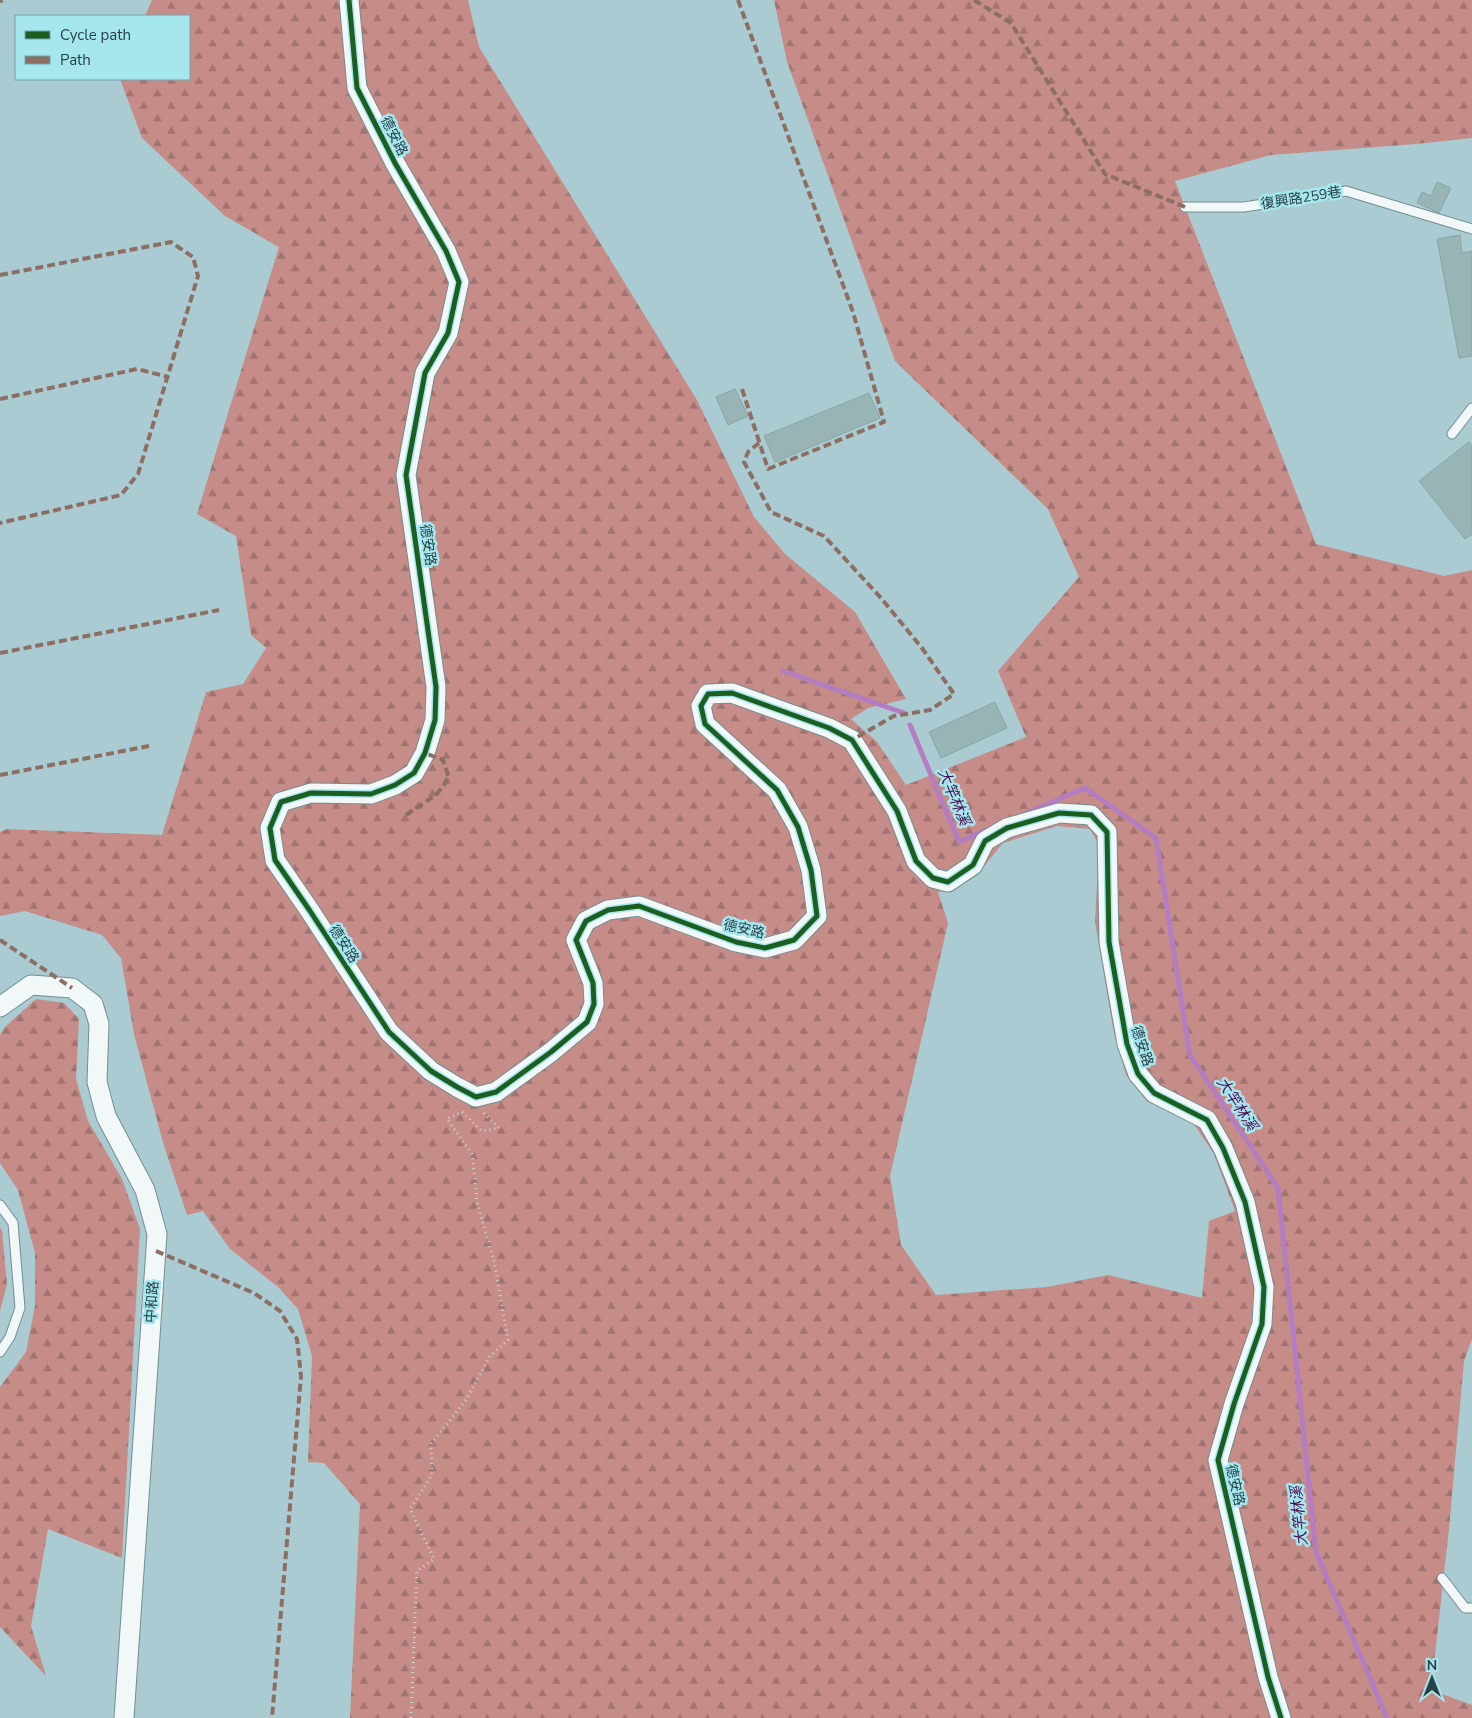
<svg xmlns="http://www.w3.org/2000/svg" width="1472" height="1718" viewBox="0 0 1472 1718" font-family="'Nunito Sans','Noto Sans TC',sans-serif">
<defs>
<pattern id="forest-firs" width="22" height="20" patternUnits="userSpaceOnUse" patternTransform="scale(1.25)"><rect width="22" height="20" fill="#c68c88"/><path d="M5 1l3.5 6h-7zM16 11l3.5 6h-7z" fill="#a17471"/></pattern>
</defs>
<rect width="100%" height="100%" fill="#a9cbd1"/>
<!-- forest -->
<g fill="url(#forest-firs)" fill-rule="evenodd">
<path d="M152,0H468L479,47L697,400L754,517L785,554L855,612L906,699L868,708L851,719L877,742L906,785L1026,737L998,671L1079,577L1048,509L895,361L787,62L774,0H1472V138L1416,144L1271,155L1175,181L1316,544L1444,576L1472,570V1339L1464,1361L1449,1529L1431,1690L1472,1705V1718H350L360,1504L324,1463L308,1462L312,1356L298,1309L278,1287L230,1249L203,1211L187,1215L164,1146L134,1034L121,958L102,935L25,911L0,916V832L7,829L162,835L206,692L243,684L266,648L251,635L236,536L197,514L279,247L225,216L142,138L120,79H189V16H145ZM1057,826L1090,829L1099,845L1095,922L1114,1033L1126,1075L1147,1101L1191,1120L1214,1154L1235,1211L1209,1221L1202,1298L1108,1275L1047,1287L936,1295L901,1245L890,1176L948,923L938,892L954,889L976,876L1003,843Z"/>
<polygon points="36,999 64,1003 79,1019 76,1079 88,1121 122,1179 140,1229 122,1558 48,1529 31,1626 46,1676 0,1627 0,1387 26,1352 35,1306 35,1253 18,1190 0,1163 0,1035 4,1028"/>
<polygon points="0,1227 2,1231 7,1284 0,1311"/>
</g>
<g fill="none" stroke-linecap="round" stroke-linejoin="round">
<!-- stream -->
<g stroke="#b57dc1" stroke-width="5">
<polyline points="783,671 904,713"/>
<polyline points="910,725 959,842 986,830"/>
<polyline points="1024,814 1085,788 1156,838 1190,1055 1278,1188 1316,1552 1387,1718"/>
</g>
</g>
<!-- building -->
<g fill="#98b4b5" stroke="#89a5a6">
<polygon points="1437,182 1451,188 1439,213 1417,203 1422,192 1431,196"/>
<polygon points="1460,235 1462,253 1472,251 1472,356 1459,358 1437,239"/>
<polygon points="735,389 748,416 728,425 716,397"/>
<polygon points="869,393 880,418 775,462 764,436"/>
<polygon points="1469,442 1472,446 1472,534 1465,539 1419,481"/>
<polygon points="995,702 1007,728 941,758 929,732"/>
</g>
<g fill="none" stroke-linecap="round" stroke-linejoin="round">
<defs>
<g id="service">
<polyline points="1185,207 1244,207 1346,191 1472,229"/>
<polyline points="1452,434 1472,408"/>
<polyline points="0,1205 13,1223 20,1308 10,1337 0,1352"/>
<polyline points="1442,1578 1465,1608 1472,1608"/>
</g>
<g id="minor">
<polyline points="349,0 357,88 395,163 446,251 459,282 448,333 425,373 406,475 436,687 435,720 425,753 414,773 395,785 371,794 311,793 281,802 270,828 275,860 310,911 389,1032 431,1071 457,1087 476,1097 496,1092 551,1052 587,1022 594,1004 593,983 576,940 586,921 608,910 639,906 736,942 765,948 794,940 817,916 811,870 798,827 777,790 705,724 701,706 708,694 732,693 829,728 852,740 897,811 916,861 933,878 948,882 973,865 985,841 1007,828 1059,813 1091,815 1107,832 1109,942 1127,1044 1138,1074 1154,1093 1207,1120 1223,1148 1245,1202 1264,1287 1262,1324 1234,1404 1218,1460 1268,1677 1281,1718"/>
<polyline points="0,1007 31,985 72,988 93,1004 99,1024 97,1082 106,1116 145,1190 157,1234 124,1718"/>
</g>
</defs>
<!-- service casing -->
<use href="#service" stroke="#738e92" stroke-width="11"/>
<!-- minor casing -->
<use href="#minor" stroke="#738e92" stroke-width="21"/>
<!-- path -->
<polyline stroke="#c9d4d6" stroke-width="3" stroke-dasharray="1 4" stroke-linecap="butt" points="411,1718 417,1571 434,1559 410,1509 432,1475 431,1444 466,1400 490,1356 508,1340 494,1261 477,1202 472,1154 447,1119 462,1112 482,1131 499,1128 482,1111"/>
<!-- service -->
<use href="#service" stroke="#f2f7f8" stroke-width="9"/>
<!-- minor -->
<use href="#minor" stroke="#f2f7f8" stroke-width="19"/>
<!-- quiet -->
<g stroke="#8d6e63" stroke-width="4" stroke-dasharray="8 4" stroke-linecap="butt">
<polyline points="738,0 853,312 884,422 768,469 742,389"/>
<polyline points="974,0 1011,23 1105,174 1185,207"/>
<polyline points="0,2 2,0"/>
<polyline points="0,275 171,242 193,257 198,276 138,474 121,495 0,523"/>
<polyline points="0,399 137,369 168,377"/>
<polyline points="759,443 748,452 744,462 771,512 824,536 881,598 922,648 954,694 930,710 894,716 852,740"/>
<polyline points="0,653 219,610"/>
<polyline points="0,775 149,746"/>
<polyline points="406,815 437,794 449,778 443,760 425,753"/>
<polyline points="0,940 72,988"/>
<polyline points="156,1251 254,1293 280,1311 297,1339 301,1376 272,1718"/>
</g>
<defs>
<polyline id="cycleway" points="349,0 357,88 395,163 446,251 459,282 448,333 425,373 406,475 436,687 435,720 425,753 414,773 395,785 371,794 311,793 281,802 270,828 275,860 310,911 389,1032 431,1071 457,1087 476,1097 496,1092 551,1052 587,1022 594,1004 593,983 576,940 586,921 608,910 639,906 736,942 765,948 794,940 817,916 811,870 798,827 777,790 705,724 701,706 708,694 732,693 829,728 852,740 897,811 916,861 933,878 948,882 973,865 985,841 1007,828 1059,813 1091,815 1107,832 1109,942 1127,1044 1138,1074 1154,1093 1207,1120 1223,1148 1245,1202 1264,1287 1262,1324 1234,1404 1218,1460 1268,1677 1281,1718"/>
</defs>
<!-- cycleway casing -->
<use href="#cycleway" stroke="#a5e6ef" stroke-width="8"/>
<!-- cycleway -->
<use href="#cycleway" stroke="#1b5e20" stroke-width="5"/>
</g>
<g text-anchor="middle" dominant-baseline="central" stroke-width="5" stroke-linejoin="round" paint-order="stroke">
<!-- street labels -->
<g font-size="14" fill="#274246" stroke="#a5e6ef">
<text transform="translate(394 136) rotate(63)">德安路</text>
<text transform="translate(1301 198) rotate(-9)">復興路259巷</text>
<text transform="translate(428 545) rotate(82)">德安路</text>
<text transform="translate(744 929) rotate(13)">德安路</text>
<text transform="translate(344 944) rotate(57)">德安路</text>
<text transform="translate(1142 1046) rotate(72)">德安路</text>
<text transform="translate(152 1302) rotate(-86)">中和路</text>
<text transform="translate(1235 1485) rotate(77)">德安路</text>
</g>
<!-- water labels -->
<g font-size="15" font-style="italic" fill="#4b0e4c" stroke="#a5e6ef">
<text transform="translate(954 797) rotate(67)">大竿林溪</text>
<text transform="translate(1237 1104) rotate(57)">大竿林溪</text>
<text transform="translate(1299 1516) rotate(-96)">大竿林溪</text>
</g>
</g>
<!-- legend -->
<rect x="15" y="15" width="175" height="65" fill="#a5e6ef" stroke="#73a4ab"/>
<rect x="25" y="31" width="25" height="8" fill="#1b5e20" stroke="#73a4ab"/>
<text x="60" y="40" font-size="15" fill="#274246">Cycle path</text>
<rect x="25" y="56" width="25" height="8" fill="#8d6e63" stroke="#73a4ab"/>
<text x="60" y="65" font-size="15" fill="#274246">Path</text>
<!-- north arrow -->
<g transform="translate(1432 1678)" stroke="#a5e6ef" stroke-width="4" paint-order="stroke">
<path d="M0-4L9 19L0 12L-9 19Z" fill="#274246"/>
<text y="-8" font-size="14" font-weight="bold" text-anchor="middle" fill="#274246">N</text>
</g>
</svg>
